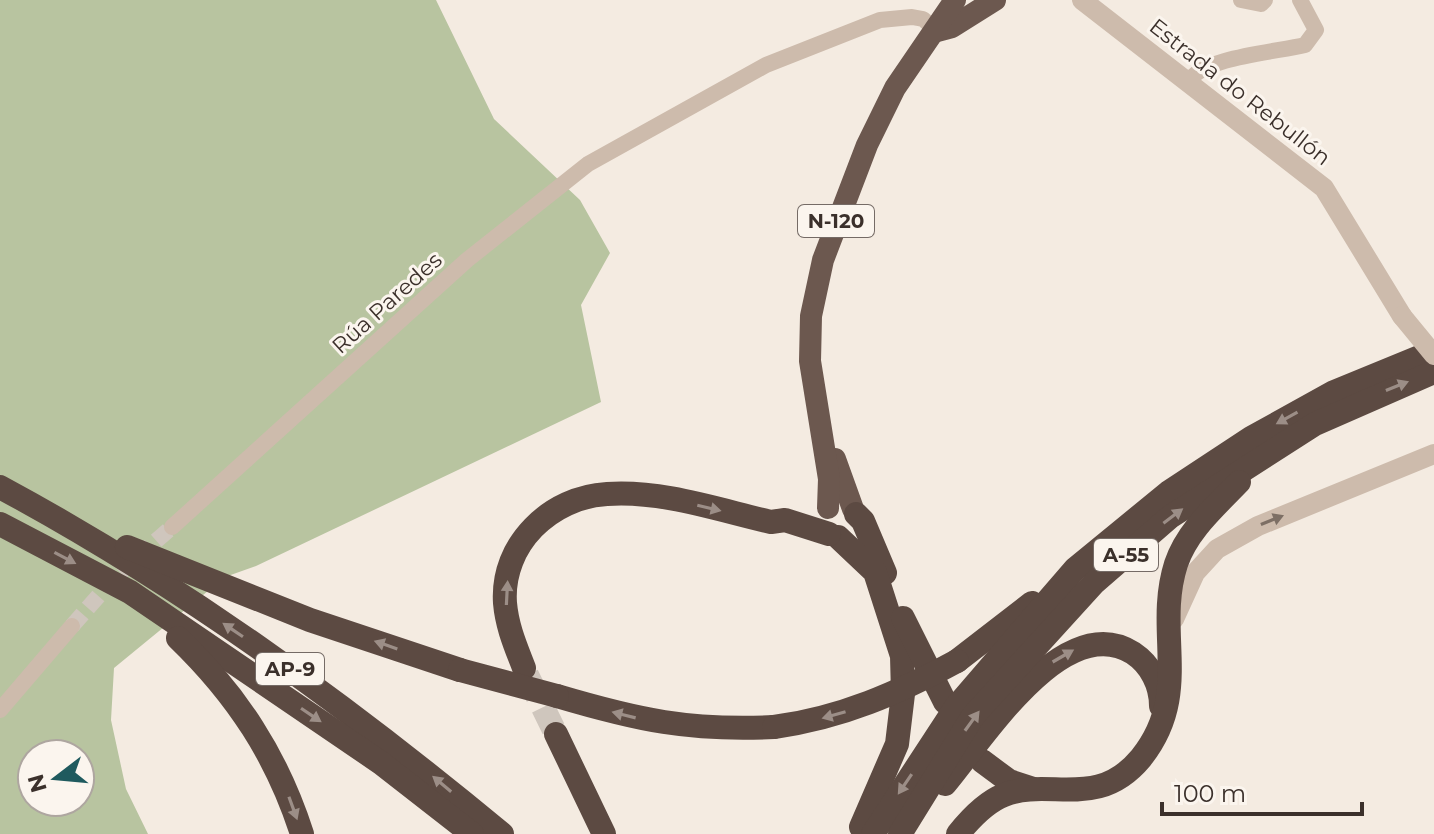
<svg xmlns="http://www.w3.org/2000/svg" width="1434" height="834" viewBox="0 0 1434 834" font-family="Montserrat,sans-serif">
<rect width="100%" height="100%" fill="#f4ebe1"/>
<!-- green -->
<path fill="#b8c4a0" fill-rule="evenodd" d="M0,0H436L494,119L580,200L610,253L581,305L601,402L256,566L225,577L114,668L111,720L126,789L148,834H0ZM32,754H80V802H32Z"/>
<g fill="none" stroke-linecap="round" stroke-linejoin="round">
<!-- minor-tunnel -->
<polyline stroke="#cfc6bd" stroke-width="16" stroke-dasharray="16 8" stroke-linecap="butt" points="72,626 115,577 172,527"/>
<!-- motorway-tunnel -->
<polyline stroke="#cfc6bd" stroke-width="24" stroke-dasharray="24 12" stroke-linecap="butt" points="527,675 556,734"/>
<!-- minor -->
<g stroke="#cdbbac" stroke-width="16">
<polyline points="1241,0 1261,4 1265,0"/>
<path d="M1189,81C1204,57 1277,52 1305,45L1316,30L1300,0"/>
<polyline points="172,527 467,260 588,164 766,65 880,20 912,17 923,19 937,31"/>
<polyline points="0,710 72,626"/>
</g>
<!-- tertiary -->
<g stroke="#cdbbac" stroke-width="20">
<polyline points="1082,0 1324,188 1402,316"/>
<polyline points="1174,619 1195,573 1217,549 1258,526 1434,454"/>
</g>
<!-- trunk -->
<g stroke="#6c584f" stroke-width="22">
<polyline points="937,31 952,27 995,0"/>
<polyline points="835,459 853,509"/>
<polyline points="828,508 829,479 810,361 811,316 823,260 867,145 895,88 955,0"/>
</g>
<!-- motorway -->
<g stroke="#5c4a42" stroke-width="24">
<path d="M0,487C180,584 345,704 502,834"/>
<polyline points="856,514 863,521 885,573"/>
<polyline points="0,524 130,592 381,763 472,834"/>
<polyline points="838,537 875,572 902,656 903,694 897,744 861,827"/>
<polyline points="127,547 310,620 460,670"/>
<polyline points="903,618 945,702"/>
<path d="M178,638C237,695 277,756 302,834"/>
<polyline points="957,661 1032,603"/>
<path d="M524,668C516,647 507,627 505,603C501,544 551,497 607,494C661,490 719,510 771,522L785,520L829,534"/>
<path d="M557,696C638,720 689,731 774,727"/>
<polyline points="556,734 604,834"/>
<polyline points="982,761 1009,781 1033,789"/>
<path d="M945,784C983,739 1064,609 1133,653C1151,665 1161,685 1161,706"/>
<polyline points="873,834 956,707 1075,569 1169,492 1251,438 1334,392 1434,351"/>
<polyline points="900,834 973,716 1094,583 1170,517 1315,424 1434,372"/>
<path d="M958,834C970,819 986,802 1004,795C1049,777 1097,811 1141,758C1193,693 1154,633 1176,564C1187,531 1215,507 1239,482"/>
</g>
<!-- tertiary-bridge -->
<polyline stroke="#cdbbac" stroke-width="20" points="1402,316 1434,355"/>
<!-- motorway-bridge -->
<g stroke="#5c4a42" stroke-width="24">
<polyline points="460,670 557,696"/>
<path d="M774,727C841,718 898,693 957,661"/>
</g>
</g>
<!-- one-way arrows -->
<defs><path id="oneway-solid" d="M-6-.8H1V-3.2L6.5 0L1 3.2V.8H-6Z" transform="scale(2)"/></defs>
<g fill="#9c8e87">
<use href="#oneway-solid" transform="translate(1397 386) rotate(-22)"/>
<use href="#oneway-solid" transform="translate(1287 418) rotate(151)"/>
<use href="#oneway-solid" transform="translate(709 508) rotate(13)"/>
<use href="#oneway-solid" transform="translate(1173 516) rotate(-37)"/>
<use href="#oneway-solid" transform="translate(65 558) rotate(28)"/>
<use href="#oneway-solid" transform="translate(507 593) rotate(-87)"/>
<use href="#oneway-solid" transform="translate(233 630) rotate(-146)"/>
<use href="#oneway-solid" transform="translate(386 645) rotate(-161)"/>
<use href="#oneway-solid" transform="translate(1063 656) rotate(-30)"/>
<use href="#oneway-solid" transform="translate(311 715) rotate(34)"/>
<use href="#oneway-solid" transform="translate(624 715) rotate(-166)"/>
<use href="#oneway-solid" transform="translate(834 715) rotate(164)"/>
<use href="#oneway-solid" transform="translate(972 721) rotate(-54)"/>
<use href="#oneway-solid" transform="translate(442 784) rotate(-140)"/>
<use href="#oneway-solid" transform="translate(905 784) rotate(124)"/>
<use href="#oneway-solid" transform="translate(293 808) rotate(70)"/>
</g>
<use fill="#7d6f65" href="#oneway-solid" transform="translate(1272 520) rotate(-22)"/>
<g text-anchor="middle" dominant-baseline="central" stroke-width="6" stroke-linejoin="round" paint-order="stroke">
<!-- shield labels -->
<g fill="#fbf5ee" stroke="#756b66" stroke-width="2">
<rect x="798" y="205" width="76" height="32" rx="6"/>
<rect x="1094" y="539" width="64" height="32" rx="6"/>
<rect x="256" y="653" width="68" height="32" rx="6"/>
</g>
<g font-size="20" font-weight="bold" fill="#3b302b">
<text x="836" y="221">N-120</text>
<text x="1126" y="555">A-55</text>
<text x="290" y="669">AP-9</text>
</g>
<!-- street labels -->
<g font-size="22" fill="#3b302b" stroke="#fbf5ee">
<text transform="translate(1240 92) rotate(38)">Estrada do Rebullón</text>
<text transform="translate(387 303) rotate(-42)">Rúa Paredes</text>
</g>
</g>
<!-- north arrow -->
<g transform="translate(56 778) rotate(254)"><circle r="38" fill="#fbf5ee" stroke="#aea6a0" stroke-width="2"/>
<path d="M0-6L14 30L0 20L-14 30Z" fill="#1f5a5e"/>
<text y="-12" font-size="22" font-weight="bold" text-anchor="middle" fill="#3b302b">N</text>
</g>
<!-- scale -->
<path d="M1162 802v12h200v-12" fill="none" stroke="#3b302b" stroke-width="4"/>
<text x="1174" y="802" font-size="24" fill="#3b302b" stroke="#fbf5ee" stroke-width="6" paint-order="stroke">100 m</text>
</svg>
